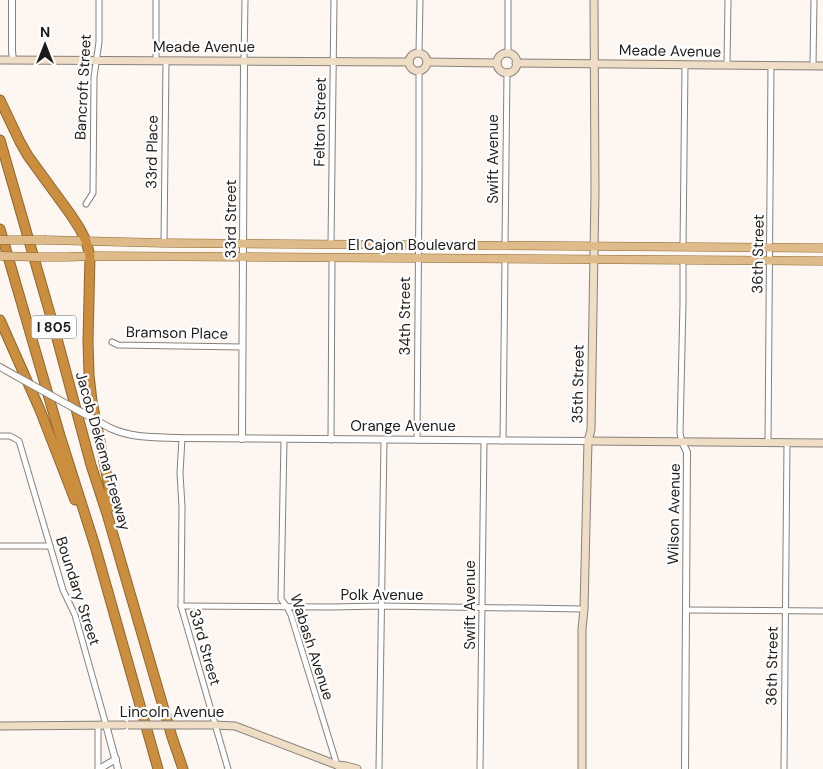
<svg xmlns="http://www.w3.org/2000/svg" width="823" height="769" viewBox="0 0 823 769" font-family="'DM Sans',sans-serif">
<rect width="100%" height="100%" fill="#fef7f1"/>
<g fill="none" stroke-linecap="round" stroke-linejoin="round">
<defs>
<g id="minor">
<polyline points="419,53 420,0"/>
<polyline points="508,53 508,0"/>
<polyline points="156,61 156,0"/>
<polyline points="244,61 245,0"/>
<polyline points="727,65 728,0"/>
<polyline points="813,65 814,0"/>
<polyline points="86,204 93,193 94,77 99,42 99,0"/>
<polyline points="164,243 166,61"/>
<polyline points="331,244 334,0"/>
<polyline points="505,245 507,72"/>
<polyline points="683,247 685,65"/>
<polyline points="112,342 118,345 242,347"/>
<polyline points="0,436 10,436 19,441 63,590 75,615 106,725"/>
<polyline points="182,438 180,473 182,507 181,606 228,769"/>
<polyline points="284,439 281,599 287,607 291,615 337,765"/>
<polyline points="331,440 332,258"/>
<polyline points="417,440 419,187 419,71"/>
<polyline points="503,441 505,259"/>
<polyline points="682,442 680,433 683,303 683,260"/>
<polyline points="768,443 771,65"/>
<polyline points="0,546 50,546"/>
<polyline points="181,606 330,607 382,606 584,609"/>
<polyline points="686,610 823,611"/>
<polyline points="98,725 98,769"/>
<polyline points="379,769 384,440"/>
<polyline points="480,769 484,441"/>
<polyline points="784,769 787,443"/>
</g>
<g id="tertiary">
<polyline points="12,0 12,51 13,60"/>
<polyline points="0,367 16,376"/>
<path d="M110,428C134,439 157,437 182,438L588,441"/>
<polyline points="242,439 244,61"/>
<polyline points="682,442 687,452 685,769"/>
<polyline points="106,725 118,769"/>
<polyline points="99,769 116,759"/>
</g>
<g id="secondary">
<circle cx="418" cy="62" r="9"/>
<circle cx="507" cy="63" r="10"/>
<polyline points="0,60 409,62"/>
<polyline points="427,62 497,63"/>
<polyline points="516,63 823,66"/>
<polyline points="588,441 823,443"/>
<polyline points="185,725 214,725 235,726 337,765 342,769"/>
<polyline points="0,726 123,725"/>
<polyline points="337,765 346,766 357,769"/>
<polyline points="582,769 582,629 584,609 588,441 591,430 595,192 594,0"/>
</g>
<g id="primary">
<polyline points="46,240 164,243 823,248"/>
<polyline points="38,257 65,257 98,256 823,261"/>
</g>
<g id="motorway">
<polyline points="0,100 20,142 28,156 71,215 80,229 86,241 90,256 88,341 89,375 92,401 109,487 108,509"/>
<polyline points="0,140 55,331 91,465 107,514 172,737 183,769"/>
<polyline points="0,229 61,439 95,546 158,769"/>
<polyline points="0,320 40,410 75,500"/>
</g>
</defs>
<!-- minor casing -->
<use href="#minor" stroke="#87817c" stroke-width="7"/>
<!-- tertiary casing -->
<use href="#tertiary" stroke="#87817c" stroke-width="8"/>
<!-- secondary casing -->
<use href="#secondary" stroke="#87817c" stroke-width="9"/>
<!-- primary casing -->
<use href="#primary" stroke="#8e6631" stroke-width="9"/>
<!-- motorway casing -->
<use href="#motorway" stroke="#8e6631" stroke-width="11"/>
<!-- minor -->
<use href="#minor" stroke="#fff" stroke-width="5"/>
<!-- tertiary -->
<use href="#tertiary" stroke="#fff" stroke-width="6"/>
<!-- secondary -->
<use href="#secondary" stroke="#efddc5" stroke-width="7"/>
<!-- primary -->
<use href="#primary" stroke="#dfbb8b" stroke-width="8"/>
<!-- motorway -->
<use href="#motorway" stroke="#ca8e3e" stroke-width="9"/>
<defs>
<polyline id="tertiary-bridge" points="16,376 110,428"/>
<polyline id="secondary-bridge" points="128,725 185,725"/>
<g id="primary-bridge">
<polyline points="0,240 46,240"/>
<polyline points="0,256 38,257"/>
</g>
</defs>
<!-- tertiary-bridge casing -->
<use href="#tertiary-bridge" stroke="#87817c" stroke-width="8" stroke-linecap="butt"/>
<!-- secondary-bridge casing -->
<use href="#secondary-bridge" stroke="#87817c" stroke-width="9" stroke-linecap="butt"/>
<!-- primary-bridge casing -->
<use href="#primary-bridge" stroke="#8e6631" stroke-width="9" stroke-linecap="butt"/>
<!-- tertiary-bridge -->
<use href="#tertiary-bridge" stroke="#fff" stroke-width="6"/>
<!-- secondary-bridge -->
<use href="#secondary-bridge" stroke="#efddc5" stroke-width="7"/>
<!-- primary-bridge -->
<use href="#primary-bridge" stroke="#dfbb8b" stroke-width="8"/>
</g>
<g text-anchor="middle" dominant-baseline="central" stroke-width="4.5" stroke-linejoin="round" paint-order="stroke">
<!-- shield labels -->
<rect fill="#fff" stroke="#62605f" stroke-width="1" x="31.5" y="315.5" width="45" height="23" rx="4"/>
<g font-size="14" font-weight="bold" fill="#1e1c1a">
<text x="54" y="327">I 805</text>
</g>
<!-- street labels -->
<g font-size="15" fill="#1e1c1a" stroke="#fff">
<text x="204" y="47">Meade Avenue</text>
<text transform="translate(670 51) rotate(1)">Meade Avenue</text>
<text transform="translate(83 87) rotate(-87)">Bancroft Street</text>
<text transform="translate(320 122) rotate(-89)">Felton Street</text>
<text transform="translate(152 152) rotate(-89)">33rd Place</text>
<text transform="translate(493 159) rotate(-90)">Swift Avenue</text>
<text transform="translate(231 219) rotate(-90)">33rd Street</text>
<text x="412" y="245">El Cajon Boulevard</text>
<text transform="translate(758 254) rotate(-89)">36th Street</text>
<text transform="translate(405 316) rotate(-90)">34th Street</text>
<text transform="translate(177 333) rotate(1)">Bramson Place</text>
<text transform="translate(578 384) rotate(-89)">35th Street</text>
<text x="403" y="426">Orange Avenue</text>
<text transform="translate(103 451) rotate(74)">Jacob Dekema Freeway</text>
<text transform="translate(674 514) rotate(-89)">Wilson Avenue</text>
<text transform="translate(78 591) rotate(72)">Boundary Street</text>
<text x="382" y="595">Polk Avenue</text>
<text transform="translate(470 605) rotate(-90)">Swift Avenue</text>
<text transform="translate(205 647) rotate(74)">33rd Street</text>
<text transform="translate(312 647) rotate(72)">Wabash Avenue</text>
<text transform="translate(772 666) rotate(-89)">36th Street</text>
<text x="172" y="712">Lincoln Avenue</text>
</g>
</g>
<!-- north arrow -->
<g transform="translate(45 45)" stroke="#ffffff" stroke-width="4" paint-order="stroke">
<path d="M0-4L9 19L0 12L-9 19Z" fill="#1e1c1a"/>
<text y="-8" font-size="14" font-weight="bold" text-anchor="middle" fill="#1e1c1a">N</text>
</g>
</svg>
